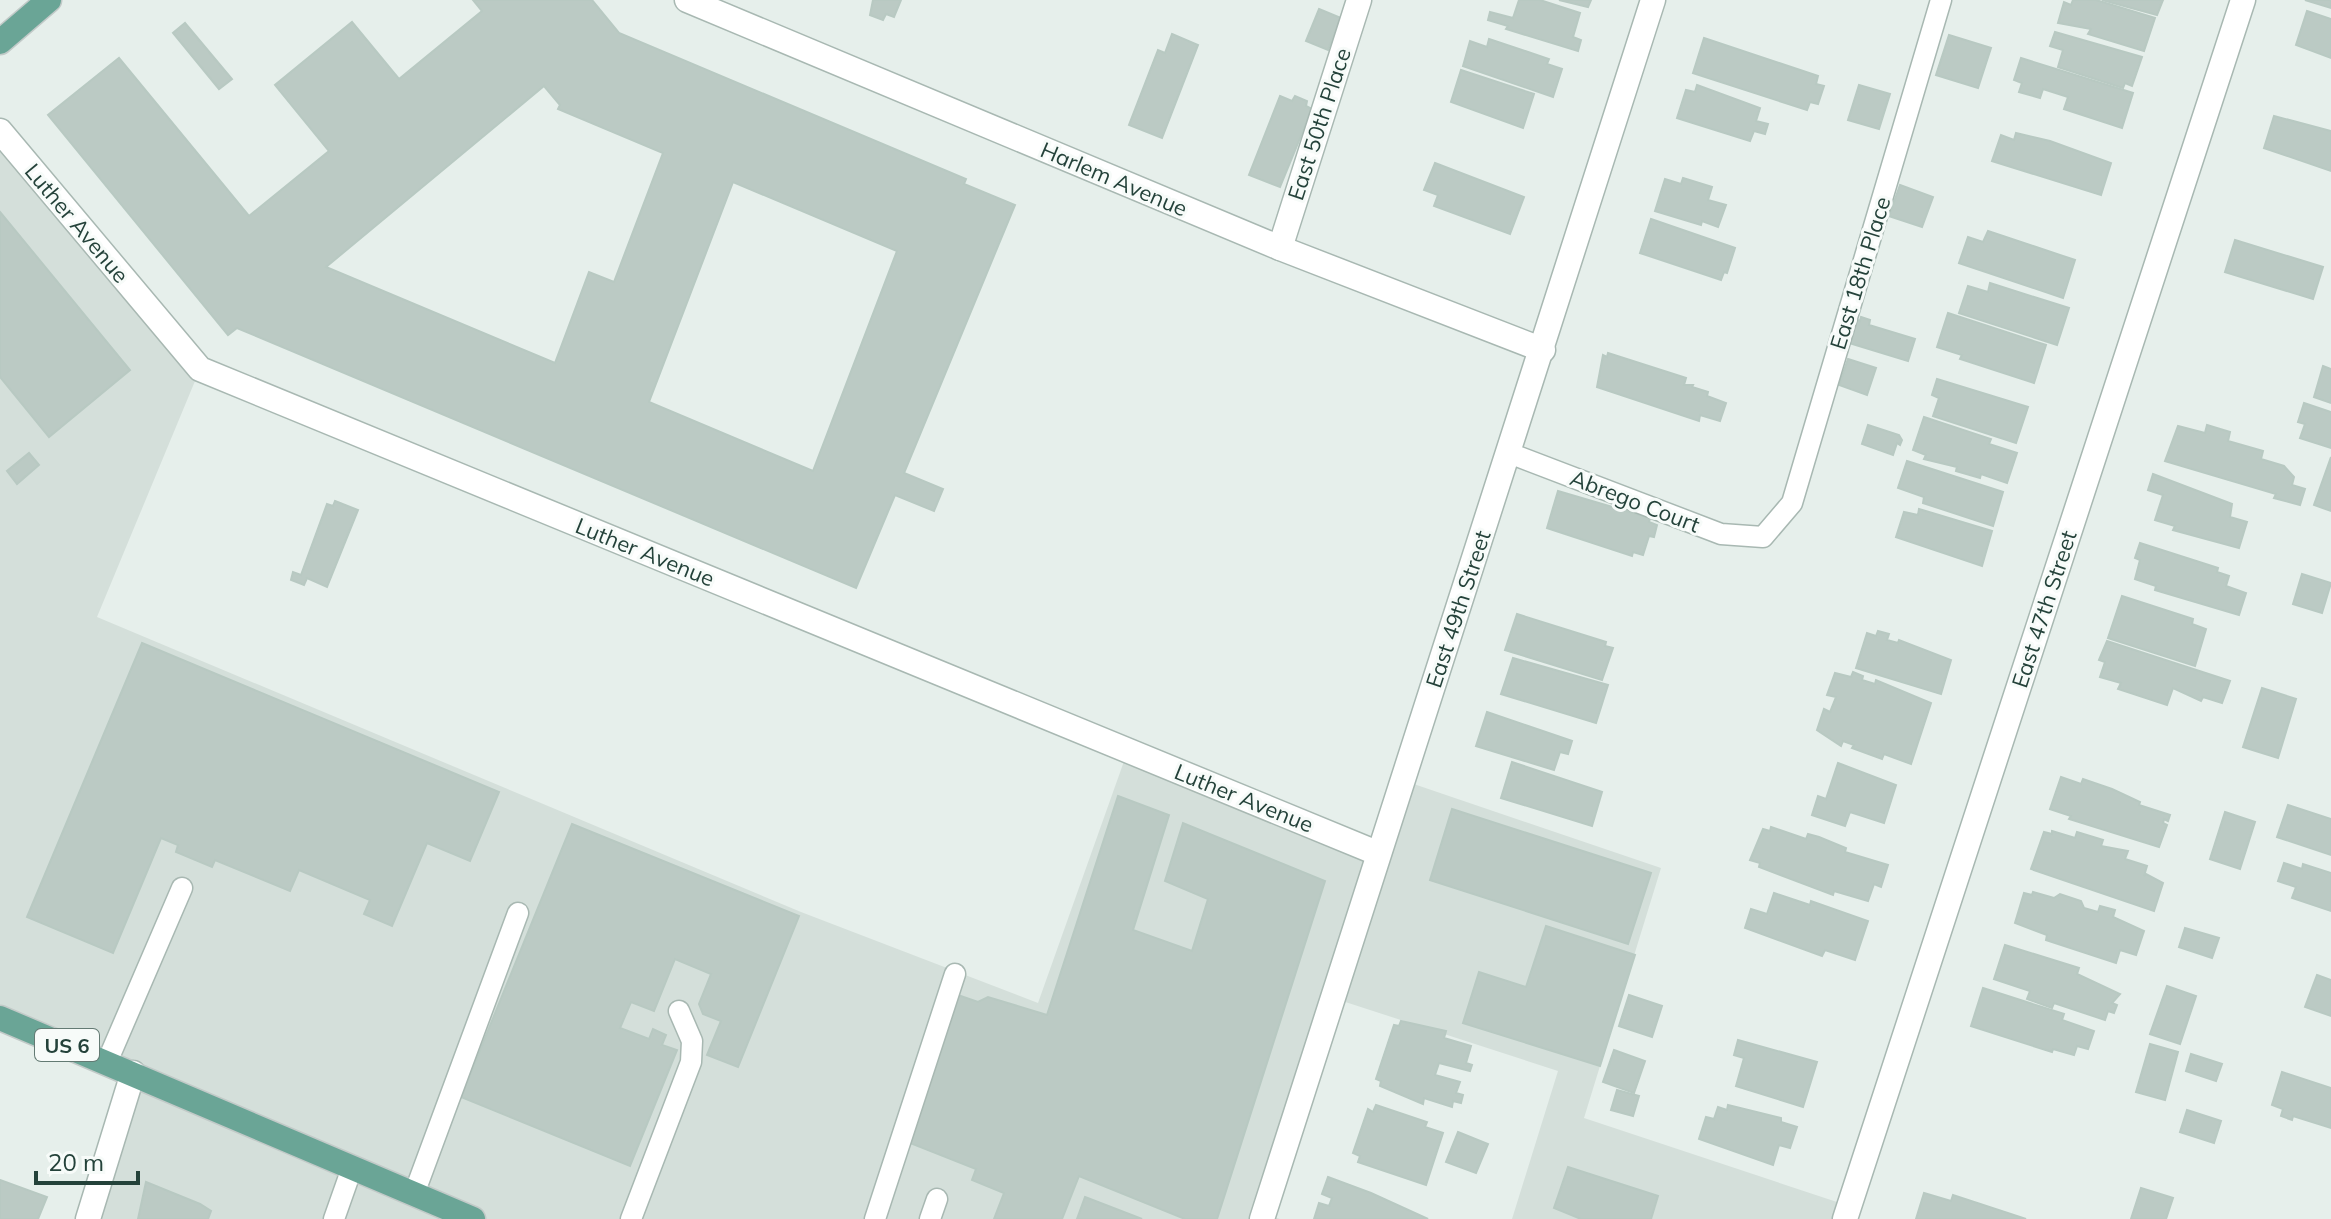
<svg xmlns="http://www.w3.org/2000/svg" width="2331" height="1219" viewBox="0 0 2331 1219" font-family="Mulish,sans-serif">
<rect width="100%" height="100%" fill="#e6efeb"/>
<!-- built -->
<polygon fill="#d4dfda" points="0,131 200,369 97,617 801,912 1038,1003 1128,750 1377,853 1402,780 1661,868 1584,1118 1849,1206 1845,1219 1512,1219 1558,1071 1333,998 1265,1214 1280,1219 88,1219 133,1073 0,1018"/>
<!-- building -->
<g fill="#bbcac4" stroke="#b8c9c2" stroke-width="2" fill-rule="evenodd">
<path d="M473,0H592L619,33L966,179L964,184L1015,205L904,473L943,489L934,511L895,495L856,588L237,328L228,335L48,115L119,58L249,216L329,151L275,85L352,22L399,79L482,11ZM544,86L560,105L558,109L663,153L614,282L589,272L555,363L326,267ZM733,182L897,251L813,471L649,402Z"/>
<polygon points="873,0 901,0 894,17 886,14 883,20 870,15"/>
<polygon points="1519,0 1540,0 1580,13 1573,37 1581,40 1578,51 1506,29 1508,26 1488,20 1490,12 1513,18"/>
<polygon points="1559,0 1591,0 1588,7"/>
<polygon points="2073,0 2096,0 2155,18 2144,51 2088,34 2091,29 2058,23 2064,2 2071,5"/>
<polygon points="2102,0 2163,0 2157,15"/>
<polygon points="2305,0 2331,0 2331,8"/>
<polygon points="1319,9 1341,18 1328,50 1306,41"/>
<polygon points="2307,11 2331,19 2331,58 2296,45"/>
<polygon points="185,23 232,79 219,89 173,33"/>
<polygon points="2055,32 2142,57 2132,86 2125,83 2123,88 2058,67 2063,50 2050,46"/>
<polygon points="1172,34 1198,45 1162,138 1129,125 1158,50 1165,53"/>
<polygon points="1949,35 1991,48 1978,88 1936,75"/>
<polygon points="1704,38 1818,76 1816,84 1824,86 1818,104 1810,102 1807,110 1693,73"/>
<polygon points="1489,39 1549,59 1547,64 1562,69 1553,97 1463,66 1470,41 1487,47"/>
<polygon points="2021,58 2133,93 2122,128 2064,109 2068,97 2043,89 2040,98 2019,92 2022,83 2014,80"/>
<polygon points="1461,70 1534,94 1523,128 1451,102"/>
<polygon points="1697,85 1760,108 1756,121 1768,124 1765,134 1754,131 1750,141 1677,118 1686,90 1695,92"/>
<polygon points="1859,85 1890,94 1879,129 1848,120"/>
<polygon points="1280,96 1292,101 1295,96 1307,101 1306,106 1312,109 1280,187 1249,175"/>
<polygon points="2274,116 2331,131 2331,171 2264,148"/>
<polygon points="2016,133 2050,141 2111,163 2101,195 1992,161 2001,135 2014,140"/>
<polygon points="1435,163 1524,197 1510,234 1434,206 1438,195 1424,190"/>
<polygon points="1683,178 1712,187 1708,200 1726,205 1718,227 1702,221 1701,225 1655,211 1665,179 1681,184"/>
<polygon points="1900,185 1933,197 1922,227 1889,216"/>
<polygon points="0,212 130,370 49,437 0,377"/>
<polygon points="1651,219 1735,248 1727,273 1724,272 1721,280 1640,253"/>
<polygon points="1988,231 2075,260 2063,298 1959,263 1968,237 1983,242"/>
<polygon points="2235,240 2323,267 2313,299 2225,272"/>
<polygon points="1990,283 2069,308 2057,345 1959,313 1968,286 1988,292"/>
<polygon points="1948,313 2046,345 2034,383 1960,359 1962,355 1937,347"/>
<polygon points="1861,317 1870,320 1869,325 1915,339 1908,361 1846,342 1853,318 1860,321"/>
<polygon points="1608,353 1686,378 1684,385 1693,385 1692,387 1708,392 1707,396 1726,403 1720,421 1700,415 1699,421 1597,387 1603,355 1607,357"/>
<polygon points="1848,359 1876,368 1867,395 1839,385"/>
<polygon points="2323,366 2331,369 2331,403 2314,397"/>
<polygon points="1937,379 2028,407 2016,443 1933,416 1939,398 1932,395"/>
<polygon points="2304,403 2331,412 2331,448 2300,438 2305,424 2298,422"/>
<polygon points="1924,417 1991,439 1989,444 2017,453 2007,483 1981,474 1980,478 1956,471 1957,467 1924,459 1926,455 1913,450"/>
<polygon points="1868,425 1899,435 1902,440 1900,445 1897,443 1893,455 1862,444"/>
<polygon points="2207,425 2230,432 2228,441 2263,451 2261,459 2284,466 2294,477 2292,485 2305,489 2300,505 2274,498 2276,494 2165,461 2178,426 2205,433"/>
<polygon points="29,453 39,465 17,484 7,471"/>
<polygon points="2331,457 2331,511 2314,505"/>
<polygon points="1907,461 2003,492 1993,526 1923,503 1924,497 1898,488"/>
<polygon points="2153,474 2232,504 2230,517 2247,522 2239,548 2173,530 2175,526 2155,520 2163,495 2148,490"/>
<polygon points="1558,491 1650,518 1649,522 1657,525 1654,537 1649,536 1643,555 1633,552 1632,556 1547,528"/>
<polygon points="335,501 358,510 327,587 307,578 304,585 291,580 293,572 301,575 327,504 333,506"/>
<polygon points="1919,509 1992,531 1982,566 1896,537 1904,512 1918,515"/>
<polygon points="2140,543 2218,568 2217,572 2229,576 2226,586 2246,593 2239,615 2155,590 2156,586 2135,579 2140,560 2135,558"/>
<polygon points="2302,574 2331,583 2322,613 2293,604"/>
<polygon points="2122,596 2193,619 2192,624 2206,629 2195,666 2108,638"/>
<polygon points="1517,614 1606,642 1605,646 1613,648 1602,680 1505,650"/>
<polygon points="1878,631 1889,634 1887,640 1898,643 1899,640 1951,660 1941,694 1856,668 1867,633 1876,636"/>
<polygon points="2107,641 2230,681 2222,703 2203,697 2201,701 2173,688 2167,705 2118,689 2121,683 2100,677 2105,662 2099,660"/>
<polygon points="142,643 499,792 470,861 427,843 392,926 364,914 370,900 299,870 290,891 215,860 212,867 176,852 178,845 161,838 113,953 27,917"/>
<polygon points="1513,658 1608,685 1596,723 1501,694"/>
<polygon points="1853,672 1863,676 1862,680 1875,684 1876,680 1931,703 1911,764 1884,754 1882,759 1852,748 1854,745 1843,741 1841,746 1817,730 1824,709 1830,712 1836,697 1827,695 1835,673 1851,677"/>
<polygon points="2262,688 2296,699 2278,758 2243,747"/>
<polygon points="1487,712 1572,741 1568,754 1560,752 1554,770 1476,746"/>
<polygon points="1512,762 1602,792 1592,826 1501,798"/>
<polygon points="1838,763 1896,785 1884,823 1850,812 1845,826 1812,815 1818,796 1826,799"/>
<polygon points="2061,777 2081,784 2083,779 2112,789 2140,802 2139,805 2170,815 2168,821 2164,819 2163,823 2167,825 2159,847 2069,819 2071,816 2050,809"/>
<polygon points="1118,796 1169,815 1133,930 1192,951 1208,899 1165,881 1183,823 1325,881 1217,1219 1185,1219 1079,1176 1062,1219 994,1219 1004,1193 972,1180 976,1169 910,1143 958,995 978,1002 988,997 1047,1015"/>
<polygon points="2288,805 2331,819 2331,855 2277,837"/>
<polygon points="1452,809 1651,873 1628,944 1430,880"/>
<polygon points="2225,812 2255,822 2240,869 2210,859"/>
<polygon points="572,824 799,916 738,1067 707,1055 721,1021 703,1014 699,1004 711,974 675,959 654,1011 631,1002 620,1028 649,1039 653,1029 666,1035 662,1045 677,1050 630,1166 461,1097"/>
<polygon points="1771,827 1806,839 1808,834 1819,837 1846,848 1845,852 1888,865 1881,887 1874,884 1868,901 1834,891 1833,895 1759,867 1760,863 1750,860 1763,829 1770,831"/>
<polygon points="2052,831 2075,838 2077,832 2103,840 2101,846 2128,851 2125,859 2147,866 2144,876 2146,874 2163,883 2154,911 2031,869 2044,832 2052,834"/>
<polygon points="2284,863 2302,869 2303,864 2331,873 2331,911 2292,898 2296,887 2278,881"/>
<polygon points="2033,892 2054,898 2060,894 2081,901 2084,908 2098,912 2100,906 2115,910 2113,917 2144,931 2136,955 2120,950 2116,963 2046,940 2047,935 2015,923 2024,893 2032,895"/>
<polygon points="1774,893 1810,905 1811,901 1868,921 1855,960 1825,950 1822,956 1745,928 1751,909 1767,914"/>
<polygon points="1546,926 1635,955 1600,1066 1463,1023 1479,972 1526,987"/>
<polygon points="2185,928 2219,938 2212,958 2179,947"/>
<polygon points="2005,945 2079,968 2077,974 2120,994 2112,1003 2117,1005 2114,1013 2108,1011 2105,1020 2054,1003 2052,1008 2027,999 2030,991 1994,979"/>
<polygon points="2317,975 2331,980 2331,1016 2305,1007"/>
<polygon points="2167,986 2196,996 2180,1044 2150,1034"/>
<polygon points="1983,988 2064,1014 2062,1020 2094,1031 2088,1049 2077,1046 2074,1055 2053,1049 2052,1052 1971,1026"/>
<polygon points="1629,995 1662,1006 1652,1037 1619,1026"/>
<polygon points="1401,1021 1446,1031 1444,1038 1471,1046 1466,1063 1472,1065 1470,1071 1439,1063 1435,1075 1460,1082 1456,1093 1463,1095 1461,1103 1453,1101 1452,1107 1424,1098 1423,1104 1380,1086 1381,1081 1376,1079 1394,1025 1399,1026"/>
<polygon points="1738,1040 1817,1062 1803,1107 1736,1086 1744,1058 1734,1055"/>
<polygon points="2150,1044 2178,1052 2165,1100 2136,1092"/>
<polygon points="1614,1050 1645,1061 1634,1093 1603,1082"/>
<polygon points="2191,1054 2222,1064 2216,1081 2186,1071"/>
<polygon points="2282,1072 2331,1088 2331,1128 2293,1116 2292,1120 2281,1116 2283,1109 2272,1105"/>
<polygon points="1617,1090 1639,1096 1633,1116 1611,1110"/>
<polygon points="1376,1105 1427,1122 1425,1127 1443,1133 1426,1185 1358,1162 1360,1156 1353,1153 1368,1109 1373,1112"/>
<polygon points="1728,1105 1781,1118 1781,1122 1797,1127 1790,1148 1779,1145 1773,1165 1699,1139 1706,1117 1714,1119 1718,1107 1727,1110"/>
<polygon points="2187,1110 2221,1121 2214,1143 2180,1132"/>
<polygon points="1458,1132 1488,1144 1476,1173 1446,1162"/>
<polygon points="1568,1167 1658,1196 1651,1219 1581,1219 1554,1208"/>
<polygon points="1328,1177 1371,1193 1428,1219 1314,1219 1319,1203 1329,1206 1332,1198 1322,1194"/>
<polygon points="0,1180 47,1197 38,1219 0,1219"/>
<polygon points="146,1182 200,1204 211,1211 208,1219 138,1219"/>
<polygon points="2141,1188 2173,1198 2166,1219 2131,1219"/>
<polygon points="1924,1193 1951,1201 1953,1195 2026,1219 1916,1219"/>
<polygon points="1085,1197 1142,1219 1077,1219"/>
</g>
<g fill="none" stroke-linecap="round" stroke-linejoin="round">
<defs>
<g id="lane">
<polyline points="1509,453 1721,534 1763,537 1792,503 1941,0"/>
<polyline points="107,1062 182,888"/>
<polyline points="414,1194 518,913"/>
<polyline points="334,1219 352,1168"/>
<polyline points="631,1219 691,1062 692,1041 679,1011"/>
<polyline points="875,1219 955,974"/>
<polyline points="930,1219 937,1199"/>
</g>
<g id="street">
<polyline points="687,0 1280,248 1543,350"/>
<polyline points="0,131 200,369 1377,853"/>
<polyline points="1280,248 1359,0"/>
<polyline points="88,1219 133,1073"/>
<polyline points="1262,1219 1653,0"/>
<polyline points="1845,1219 2243,0"/>
</g>
<g id="primary">
<polyline points="0,42 49,0"/>
<polyline points="0,1018 473,1219"/>
</g>
</defs>
<!-- lane casing -->
<use href="#lane" stroke="#a8b8b2" stroke-width="23"/>
<!-- street casing -->
<use href="#street" stroke="#a8b8b2" stroke-width="27"/>
<!-- primary casing -->
<use href="#primary" stroke="#c2cac8" stroke-width="27"/>
<!-- lane -->
<use href="#lane" stroke="#fff" stroke-width="20"/>
<!-- street -->
<use href="#street" stroke="#fff" stroke-width="24"/>
<!-- primary -->
<use href="#primary" stroke="#6aa596" stroke-width="24"/>
</g>
<g text-anchor="middle" dominant-baseline="central" stroke-width="6" stroke-linejoin="round" paint-order="stroke">
<!-- shield labels -->
<rect fill="#f7fbf9" stroke="#637a73" stroke-width="2" x="35" y="1029" width="64" height="32" rx="6"/>
<g font-size="20" font-weight="bold" fill="#24423a">
<text x="67" y="1045">US 6</text>
</g>
<!-- street labels -->
<g font-size="22" fill="#24423a" stroke="#f7fbf9">
<text transform="translate(1319 124) rotate(-72)">East 50th Place</text>
<text transform="translate(1114 179) rotate(23)">Harlem Avenue</text>
<text transform="translate(77 223) rotate(50)">Luther Avenue</text>
<text transform="translate(1860 273) rotate(-73)">East 18th Place</text>
<text transform="translate(1635 501) rotate(21)">Abrego Court</text>
<text transform="translate(645 552) rotate(22)">Luther Avenue</text>
<text transform="translate(1458 609) rotate(-72)">East 49th Street</text>
<text transform="translate(2044 609) rotate(-72)">East 47th Street</text>
<text transform="translate(1244 798) rotate(22)">Luther Avenue</text>
</g>
</g>
<!-- scale -->
<path d="M36 1171v12h102v-12" fill="none" stroke="#24423a" stroke-width="4"/>
<text x="48" y="1171" font-size="24" fill="#24423a" stroke="#f7fbf9" stroke-width="6" paint-order="stroke">20 m</text>
</svg>
